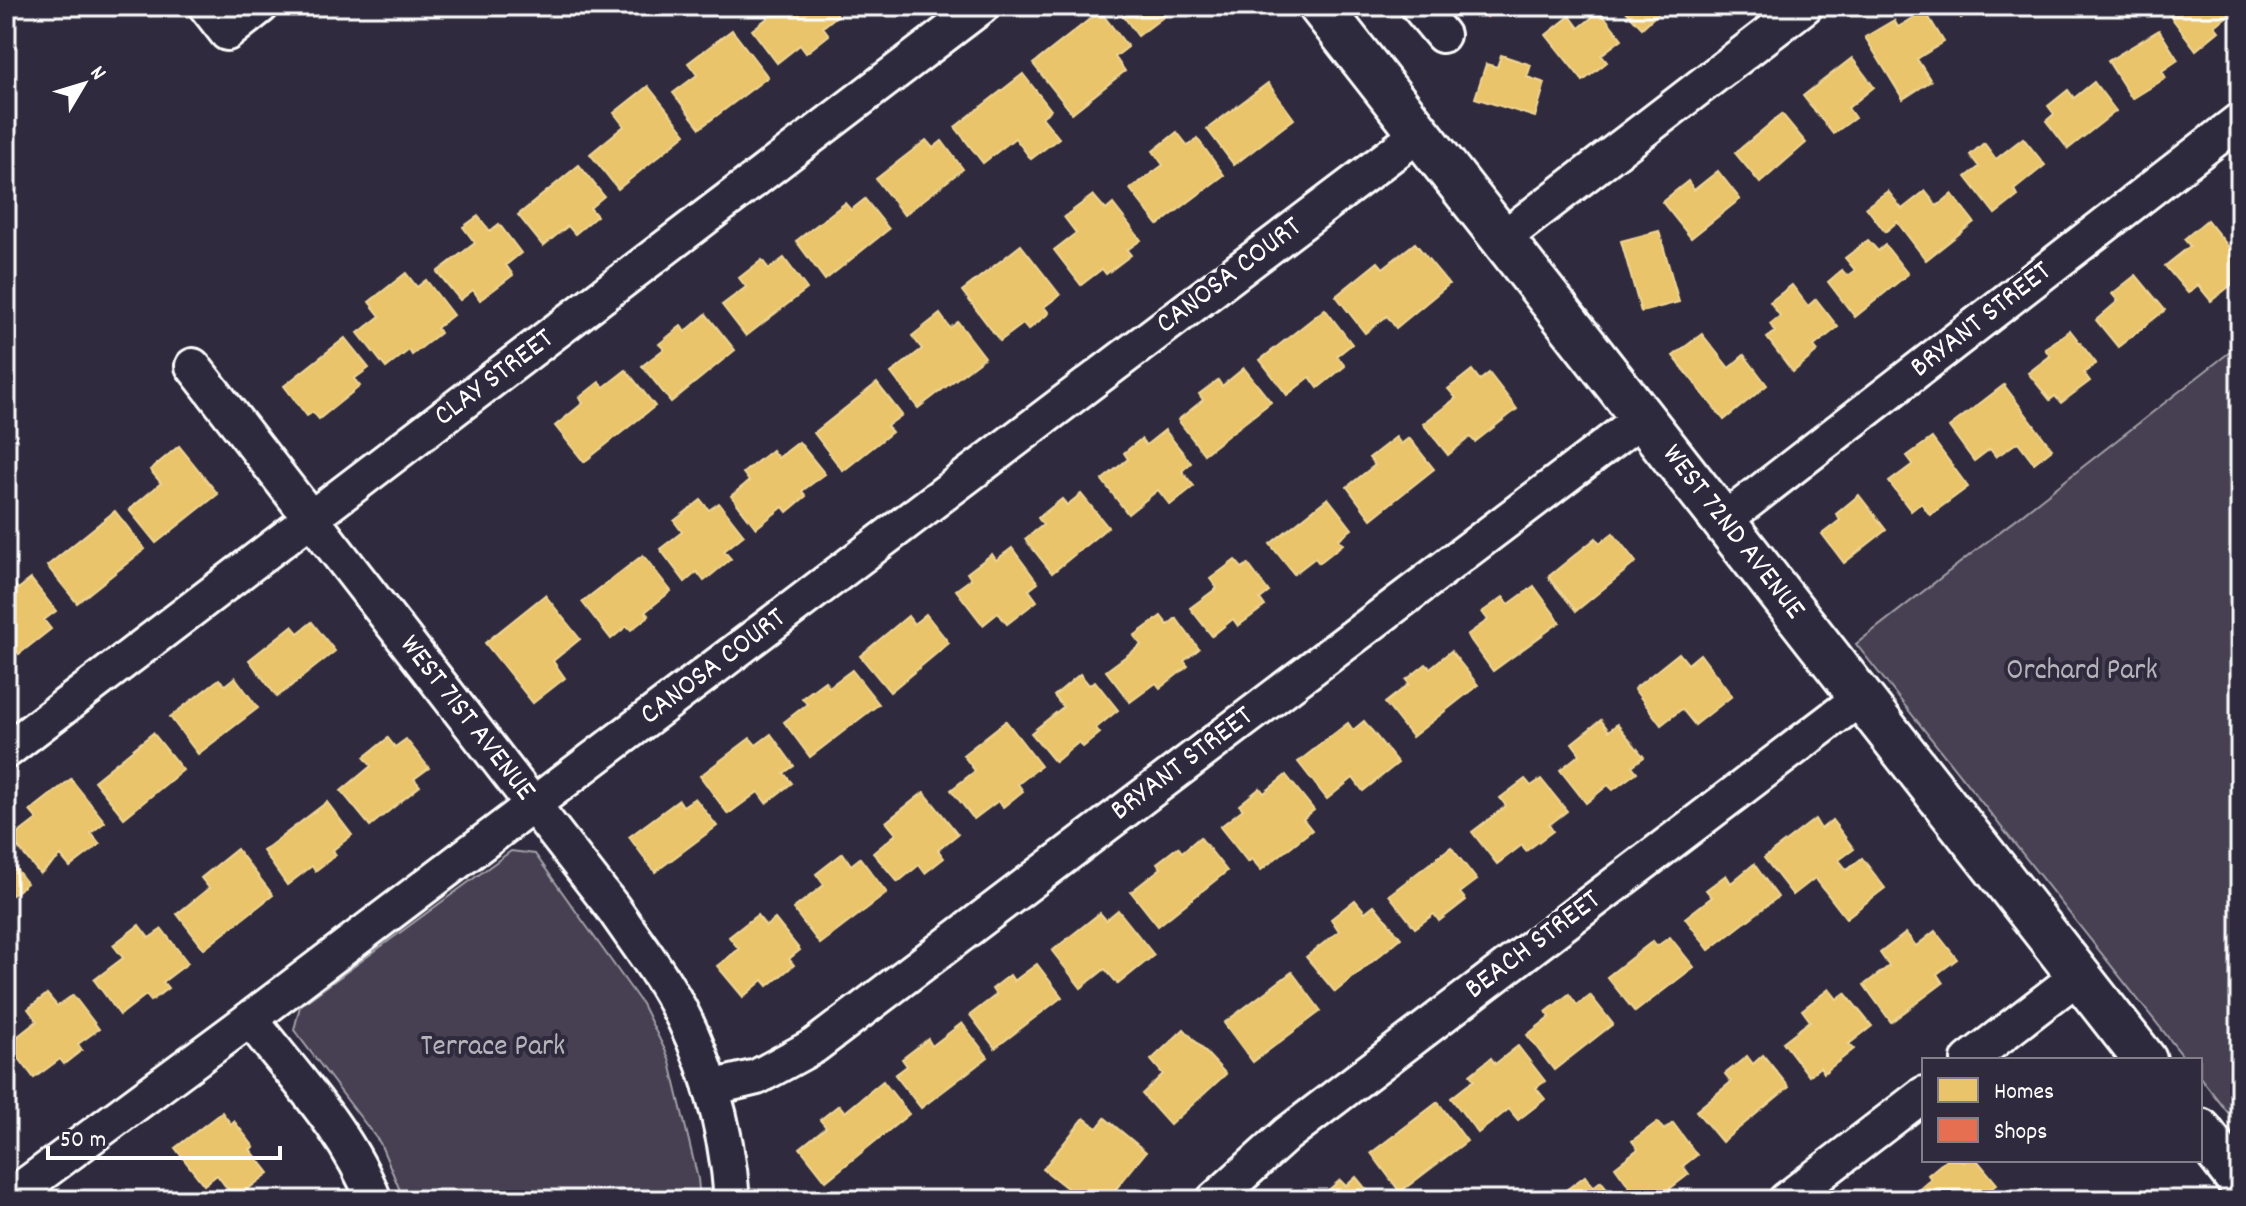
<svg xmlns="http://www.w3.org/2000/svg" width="2246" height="1206" viewBox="0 0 2246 1206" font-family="Dekko,sans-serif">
<rect width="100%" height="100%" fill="#2f2a3d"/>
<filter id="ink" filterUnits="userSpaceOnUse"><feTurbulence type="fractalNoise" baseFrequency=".0125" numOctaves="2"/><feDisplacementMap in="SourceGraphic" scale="16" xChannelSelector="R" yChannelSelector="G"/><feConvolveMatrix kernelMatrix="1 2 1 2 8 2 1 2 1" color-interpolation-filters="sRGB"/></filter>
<g filter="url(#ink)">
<!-- green -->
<g fill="#464152" stroke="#a2a0a8" stroke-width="2">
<polygon points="2240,344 2240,1128 2200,1077 2200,1060 2186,1060 1856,644"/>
<polygon points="511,851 535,854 642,1004 669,1058 698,1179 700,1200 404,1200 380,1143 294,1030 300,1006"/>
</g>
<!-- homes -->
<g fill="#e9c46a" stroke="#f0d697" stroke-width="2">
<polygon points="775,6 831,6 838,15 823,27 829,35 806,53 800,45 777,63 752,30 778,10"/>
<polygon points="1116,6 1178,6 1138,36"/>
<polygon points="1621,6 1666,6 1642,28"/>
<polygon points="1951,6 1976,6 1961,18"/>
<polygon points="2178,6 2240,6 2215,26 2219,31 2196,50 2168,13"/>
<polygon points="1100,11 1128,47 1115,57 1125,71 1072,113 1033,64"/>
<polygon points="1600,11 1622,39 1601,55 1607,62 1583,81 1546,35 1570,16 1579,28"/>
<polygon points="1925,11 1944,42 1917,59 1931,81 1903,99 1865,37 1894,20 1898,27"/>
<polygon points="732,30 768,77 700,128 673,93 697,75 688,63"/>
<polygon points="2159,30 2178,60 2162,71 2166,78 2132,99 2108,61"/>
<polygon points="1501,55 1531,65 1527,77 1545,83 1535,117 1475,98 1486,64 1497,67"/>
<polygon points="1852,58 1874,87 1848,108 1855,118 1833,134 1803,96"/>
<polygon points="1023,74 1051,110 1042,117 1059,138 1031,159 1015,138 983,163 955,127"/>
<polygon points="2094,82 2116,111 2068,149 2046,121 2054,114 2048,106 2068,90 2074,98"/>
<polygon points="1268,83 1294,119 1234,165 1207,129"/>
<polygon points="648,86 686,134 618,189 590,154 624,126 614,113"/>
<polygon points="1782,114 1806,143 1760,183 1735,153"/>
<polygon points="1177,132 1188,146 1197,138 1224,175 1158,225 1130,189 1163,165 1153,151"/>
<polygon points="2023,138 2045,165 2014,190 2018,196 1995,214 1966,177 1979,167 1970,155 1984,143 1996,159"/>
<polygon points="926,140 933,148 942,141 963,169 904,215 876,179"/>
<polygon points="579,165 604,196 590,208 597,216 575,234 568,226 543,246 518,215"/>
<polygon points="1718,171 1740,199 1691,238 1662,202 1688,181 1694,190"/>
<polygon points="1888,191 1902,209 1925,191 1937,206 1952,194 1974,222 1926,260 1897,222 1885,232 1866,207"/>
<polygon points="1093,195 1106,210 1113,204 1141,240 1127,250 1131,255 1106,274 1102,269 1081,285 1054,250 1076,233 1064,217"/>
<polygon points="865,199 889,229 825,280 796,241 845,203 851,210"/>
<polygon points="478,216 490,231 499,224 521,253 506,265 513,275 480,300 473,290 460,300 437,272 475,243 463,227"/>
<polygon points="2207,220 2240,261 2240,278 2211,301 2198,285 2188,293 2165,266 2190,246 2184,239"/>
<polygon points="1659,231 1679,302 1641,312 1621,241"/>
<polygon points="1868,240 1878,251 1885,245 1908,274 1855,317 1828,282 1842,270 1847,276 1855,270 1845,258"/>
<polygon points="1415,243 1449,284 1396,328 1387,316 1365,333 1336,296 1378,262 1383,268"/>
<polygon points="1021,245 1060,295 1044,307 1049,313 1028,330 1023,324 1000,341 962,291"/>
<polygon points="784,258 807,289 746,336 722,305 746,287 739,278 762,260 769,269"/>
<polygon points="406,273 417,287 426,280 453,315 437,328 440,333 412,355 409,350 386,368 358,333 380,316 369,302"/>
<polygon points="2136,275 2165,310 2118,347 2096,320 2118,301 2112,294"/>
<polygon points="1792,285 1808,306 1816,299 1838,327 1814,346 1818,351 1793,372 1767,338 1775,332 1770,324 1780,316 1770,302"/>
<polygon points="1325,309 1352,344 1337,356 1345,366 1318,388 1310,377 1287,395 1260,360"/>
<polygon points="706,314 735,350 671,402 642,366 664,349 659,344 681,326 685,332"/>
<polygon points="940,314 950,328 958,322 985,357 918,408 891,373 922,349 912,336"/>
<polygon points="2070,330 2096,363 2084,373 2090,381 2061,403 2055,396 2050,400 2028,373 2050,356 2045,349"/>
<polygon points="1702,334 1729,368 1744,355 1767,385 1724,420 1673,356"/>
<polygon points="345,338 369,368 354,379 360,386 319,419 313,412 307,416 284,386"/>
<polygon points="1244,368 1271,402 1204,454 1178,420 1203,400 1199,394 1218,380 1222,386"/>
<polygon points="626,370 655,406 584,462 555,426 583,403 579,398 599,382 604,387"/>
<polygon points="1472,370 1480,380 1489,373 1517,409 1475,442 1470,437 1448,455 1423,424 1456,398 1448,389"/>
<polygon points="877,383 902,415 887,426 892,432 843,471 814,433"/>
<polygon points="2004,385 2052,449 2034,463 2018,442 1996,457 1990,449 1974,461 1949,427"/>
<polygon points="1165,430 1191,463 1182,471 1194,486 1170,505 1158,490 1128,514 1102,480 1128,459 1124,453 1141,439 1146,445"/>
<polygon points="1396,437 1401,444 1409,438 1434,469 1371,519 1347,487 1375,465 1369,458"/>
<polygon points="1932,438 1968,487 1930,515 1921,503 1911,511 1889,482 1913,464 1907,456"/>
<polygon points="799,442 825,474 802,491 806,496 787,512 783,507 756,528 731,496 749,481 743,473 772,450 778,458"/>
<polygon points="179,446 218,494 156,543 129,510 161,483 150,470"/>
<polygon points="1081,494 1108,527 1052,573 1025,539 1043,525 1038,518 1062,499 1067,505"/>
<polygon points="1859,495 1886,530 1844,563 1822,534 1840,520 1836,514"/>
<polygon points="1328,498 1352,529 1339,539 1343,544 1319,563 1315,558 1294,574 1270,544"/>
<polygon points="701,500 709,510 719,503 744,535 724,551 731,559 704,581 697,572 685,582 660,549 682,532 674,521"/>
<polygon points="115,511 145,549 77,603 47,566"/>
<polygon points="1613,533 1636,562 1576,611 1548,577 1596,538 1600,543"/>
<polygon points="1012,548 1038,583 1029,590 1037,601 1007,624 998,613 983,625 956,590 971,579 967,573 992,554 996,560"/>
<polygon points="643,555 671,591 645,612 649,616 631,630 627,626 611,639 582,602"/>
<polygon points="1235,560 1242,568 1248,564 1269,592 1260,599 1265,606 1238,626 1233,619 1212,636 1190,608 1217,588 1210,579"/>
<polygon points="10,579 18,589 31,579 56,611 44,620 51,629 19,654 12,645 6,650 6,582"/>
<polygon points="1534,586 1560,622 1493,671 1467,635 1488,620 1482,612 1503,597 1509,604"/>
<polygon points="545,595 580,639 553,661 565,678 533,703 485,643"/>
<polygon points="926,614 949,643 890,692 860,656 908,616 914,624"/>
<polygon points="1161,616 1168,625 1176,618 1199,649 1184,661 1188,666 1160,688 1156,683 1130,702 1106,671 1141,645 1134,636"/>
<polygon points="312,622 335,651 277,697 249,660 292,626 298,633"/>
<polygon points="1451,651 1478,685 1412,737 1385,703 1409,684 1406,680 1426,664 1430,668"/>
<polygon points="1679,653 1688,664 1700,654 1732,696 1695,725 1682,709 1661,725 1634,689"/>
<polygon points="852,670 879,704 810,757 784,722 807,704 802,698 825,681 829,687"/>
<polygon points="1080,674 1089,685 1095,681 1118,710 1096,728 1100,733 1083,747 1079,742 1055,762 1031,733 1063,707 1054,696"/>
<polygon points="235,677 258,708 198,754 170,717 219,679 225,685"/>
<polygon points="1601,720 1609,731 1617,724 1644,757 1632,766 1637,772 1613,790 1608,785 1586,803 1560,770 1580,754 1572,743"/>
<polygon points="1006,721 1041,766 1018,784 1023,791 1003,807 998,801 974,819 951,790 975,771 963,755"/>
<polygon points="1364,721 1398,763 1363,791 1353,778 1327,799 1298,762 1348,723 1353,730"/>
<polygon points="153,733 183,770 124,818 94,781"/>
<polygon points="771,734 794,766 784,773 792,783 766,803 758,792 728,814 700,776 750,738 756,745"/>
<polygon points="388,738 395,747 406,739 429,768 414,779 420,786 370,826 341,791 371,766 364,757"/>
<polygon points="1286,775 1314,810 1303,819 1312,830 1261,870 1252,859 1248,862 1220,827 1243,809 1239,805 1260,788 1264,793"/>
<polygon points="71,779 105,822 91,833 100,844 70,867 61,856 40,874 11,839 37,819 30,811"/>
<polygon points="1525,779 1531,786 1541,779 1567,811 1549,825 1553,831 1526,851 1522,845 1497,864 1472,832 1506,806 1500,798"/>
<polygon points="924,792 958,834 938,850 944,858 925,873 919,865 898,882 873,853 896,834 886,822"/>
<polygon points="695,798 717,826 655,872 629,837 679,800 683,806"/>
<polygon points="327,802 352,835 333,850 336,855 315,871 312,866 287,885 263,851"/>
<polygon points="1815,819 1821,829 1832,820 1854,849 1839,860 1847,870 1862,858 1885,888 1846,918 1815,878 1793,895 1764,858"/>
<polygon points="1200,837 1227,871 1158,926 1131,892 1161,868 1157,863 1178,847 1182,852"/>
<polygon points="1451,847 1477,880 1460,893 1466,900 1439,921 1434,914 1415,928 1389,895"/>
<polygon points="237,849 273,895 204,949 177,914 209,888 201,878"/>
<polygon points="843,853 851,865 860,858 887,893 820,944 793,909 824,885 816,874"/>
<polygon points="6,856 27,883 6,900"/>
<polygon points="1754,864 1778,897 1709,950 1685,918 1712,897 1706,890 1726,875 1731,883"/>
<polygon points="1355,900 1365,912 1374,905 1401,938 1335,992 1306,957 1339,931 1331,919"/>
<polygon points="1118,910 1154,955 1118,984 1105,969 1081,988 1052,951 1100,913 1106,920"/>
<polygon points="757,915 766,926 775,919 800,950 789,959 794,965 768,986 763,980 743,997 717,966 739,949 729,937"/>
<polygon points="139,925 149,938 162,929 188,963 163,982 168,988 151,1001 146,995 120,1015 94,980 123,958 113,945"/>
<polygon points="1935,931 1957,959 1937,974 1943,983 1891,1022 1864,985 1889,966 1880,953 1906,933 1916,946"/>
<polygon points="1670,937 1694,967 1635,1012 1607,977 1653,941 1657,946"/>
<polygon points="1037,964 1062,997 995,1048 970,1015 996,995 992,989 1010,975 1014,981"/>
<polygon points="1292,972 1321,1011 1253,1062 1224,1023"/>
<polygon points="1829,989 1837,999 1845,993 1872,1026 1849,1044 1854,1049 1824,1073 1820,1067 1809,1076 1783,1042 1810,1021 1802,1010"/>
<polygon points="47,994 57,1006 73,995 99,1029 78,1044 82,1050 64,1064 60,1059 34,1078 8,1044 37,1021 28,1009"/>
<polygon points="1569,994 1577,1005 1590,995 1613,1024 1554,1070 1527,1035 1550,1017 1546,1012"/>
<polygon points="962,1023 988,1057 921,1108 895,1075 907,1066 902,1059 928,1039 932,1046"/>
<polygon points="1184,1029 1226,1074 1170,1125 1142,1094 1163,1074 1151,1060"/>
<polygon points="1518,1046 1545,1081 1536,1088 1545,1099 1518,1120 1509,1109 1478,1133 1451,1098 1474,1080 1470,1075 1491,1058 1495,1064"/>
<polygon points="1763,1055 1789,1087 1722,1142 1696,1111 1731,1082 1725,1074 1747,1056 1753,1064"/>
<polygon points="6,1074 16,1087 6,1095"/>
<polygon points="883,1081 909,1114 826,1181 800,1148 826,1127 820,1120 839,1105 845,1112"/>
<polygon points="1438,1102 1467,1141 1400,1192 1371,1153"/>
<polygon points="222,1112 231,1124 234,1121 254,1147 250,1149 269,1173 235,1199 217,1175 204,1185 175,1148"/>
<polygon points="1084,1118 1097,1128 1105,1118 1146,1152 1107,1200 1082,1200 1043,1169"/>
<polygon points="1657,1122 1664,1130 1673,1123 1697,1155 1683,1166 1689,1174 1655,1200 1639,1200 1615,1167 1638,1149 1632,1141"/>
<polygon points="1946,1160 1961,1160 1963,1163 1966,1160 1977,1160 1997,1184 1977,1200 1907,1200 1931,1179 1928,1175"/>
<polygon points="1585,1176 1593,1187 1601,1181 1616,1200 1561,1200 1558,1196"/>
<polygon points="1356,1177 1375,1200 1317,1200 1340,1180 1346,1186"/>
</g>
<!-- shops -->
<polygon fill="#e76f51" stroke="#ee9a85" stroke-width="2" points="1478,6 1501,6 1487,17"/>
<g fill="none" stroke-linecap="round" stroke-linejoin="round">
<defs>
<g id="minor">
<polyline points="206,6 227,33 261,6"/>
<polyline points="1418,6 1442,35"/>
<polyline points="1502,239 1805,6"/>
<path d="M193,366L613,908C630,933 649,958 665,984C704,1047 727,1126 732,1200"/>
<polyline points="1723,521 2240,120"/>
<polyline points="6,751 982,6"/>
<path d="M250,1019C294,1076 348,1132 374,1200"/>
<polyline points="1969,1060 2078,976"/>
<polyline points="711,1088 757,1077 814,1046 1642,418"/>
<polyline points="6,1200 250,1019 1420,133"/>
<polyline points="1214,1200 1287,1134 1860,698"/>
<polyline points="1786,1200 1924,1094"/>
</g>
<g id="major">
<polyline points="1320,6 2145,1060"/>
<polyline points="2200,1130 2240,1182"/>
</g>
</defs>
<!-- minor casing -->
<use href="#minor" stroke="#fff" stroke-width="40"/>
<!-- major casing -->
<use href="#major" stroke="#fff" stroke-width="48"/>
<!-- minor -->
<use href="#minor" stroke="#2f2a3d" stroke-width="34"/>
<!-- major -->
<use href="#major" stroke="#2f2a3d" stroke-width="42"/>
</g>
</g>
<g text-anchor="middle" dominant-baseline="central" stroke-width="8" stroke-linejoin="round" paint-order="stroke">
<!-- street labels -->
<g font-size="30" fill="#fff" stroke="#2f2a3d">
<text transform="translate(1230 277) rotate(-37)">CANOSA COURT</text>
<text transform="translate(1982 321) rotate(-38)">BRYANT STREET</text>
<text transform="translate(495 379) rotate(-37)">CLAY STREET</text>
<text transform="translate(1732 533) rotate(52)">WEST 72ND AVENUE</text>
<text transform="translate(714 668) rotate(-37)">CANOSA COURT</text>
<text transform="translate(466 719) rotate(52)">WEST 71ST AVENUE</text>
<text transform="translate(1183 765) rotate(-37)">BRYANT STREET</text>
<text transform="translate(1534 946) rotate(-37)">BEACH STREET</text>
</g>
<!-- park labels -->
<g font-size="30" fill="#b5b3ba" stroke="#2f2a3d">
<text x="2082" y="672">Orchard Park</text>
<text x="493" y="1048">Terrace Park</text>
</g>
</g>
<!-- margin -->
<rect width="2246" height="1206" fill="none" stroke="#2f2a3d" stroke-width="32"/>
<rect x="16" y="16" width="2214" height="1174" fill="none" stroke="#fff" stroke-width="3" filter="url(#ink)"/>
<!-- legend -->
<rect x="1922" y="1058" width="280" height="104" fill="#2f2a3d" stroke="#827f8b" stroke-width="2"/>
<rect x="1938" y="1078" width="40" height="24" fill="#e9c46a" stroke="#827f8b" stroke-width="2"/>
<text x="1994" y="1098" font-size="24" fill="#ffffff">Homes</text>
<rect x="1938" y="1118" width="40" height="24" fill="#e76f51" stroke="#827f8b" stroke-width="2"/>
<text x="1994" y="1138" font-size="24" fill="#ffffff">Shops</text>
<!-- north arrow -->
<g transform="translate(84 84) rotate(52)" stroke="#2f2a3d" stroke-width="6" paint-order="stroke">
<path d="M0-6L14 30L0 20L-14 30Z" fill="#ffffff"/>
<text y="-12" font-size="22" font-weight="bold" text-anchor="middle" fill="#ffffff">N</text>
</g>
<!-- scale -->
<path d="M48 1146v12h232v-12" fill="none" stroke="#ffffff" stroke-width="4"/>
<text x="60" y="1146" font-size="24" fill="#ffffff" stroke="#2f2a3d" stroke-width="6" paint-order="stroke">50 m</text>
</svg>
